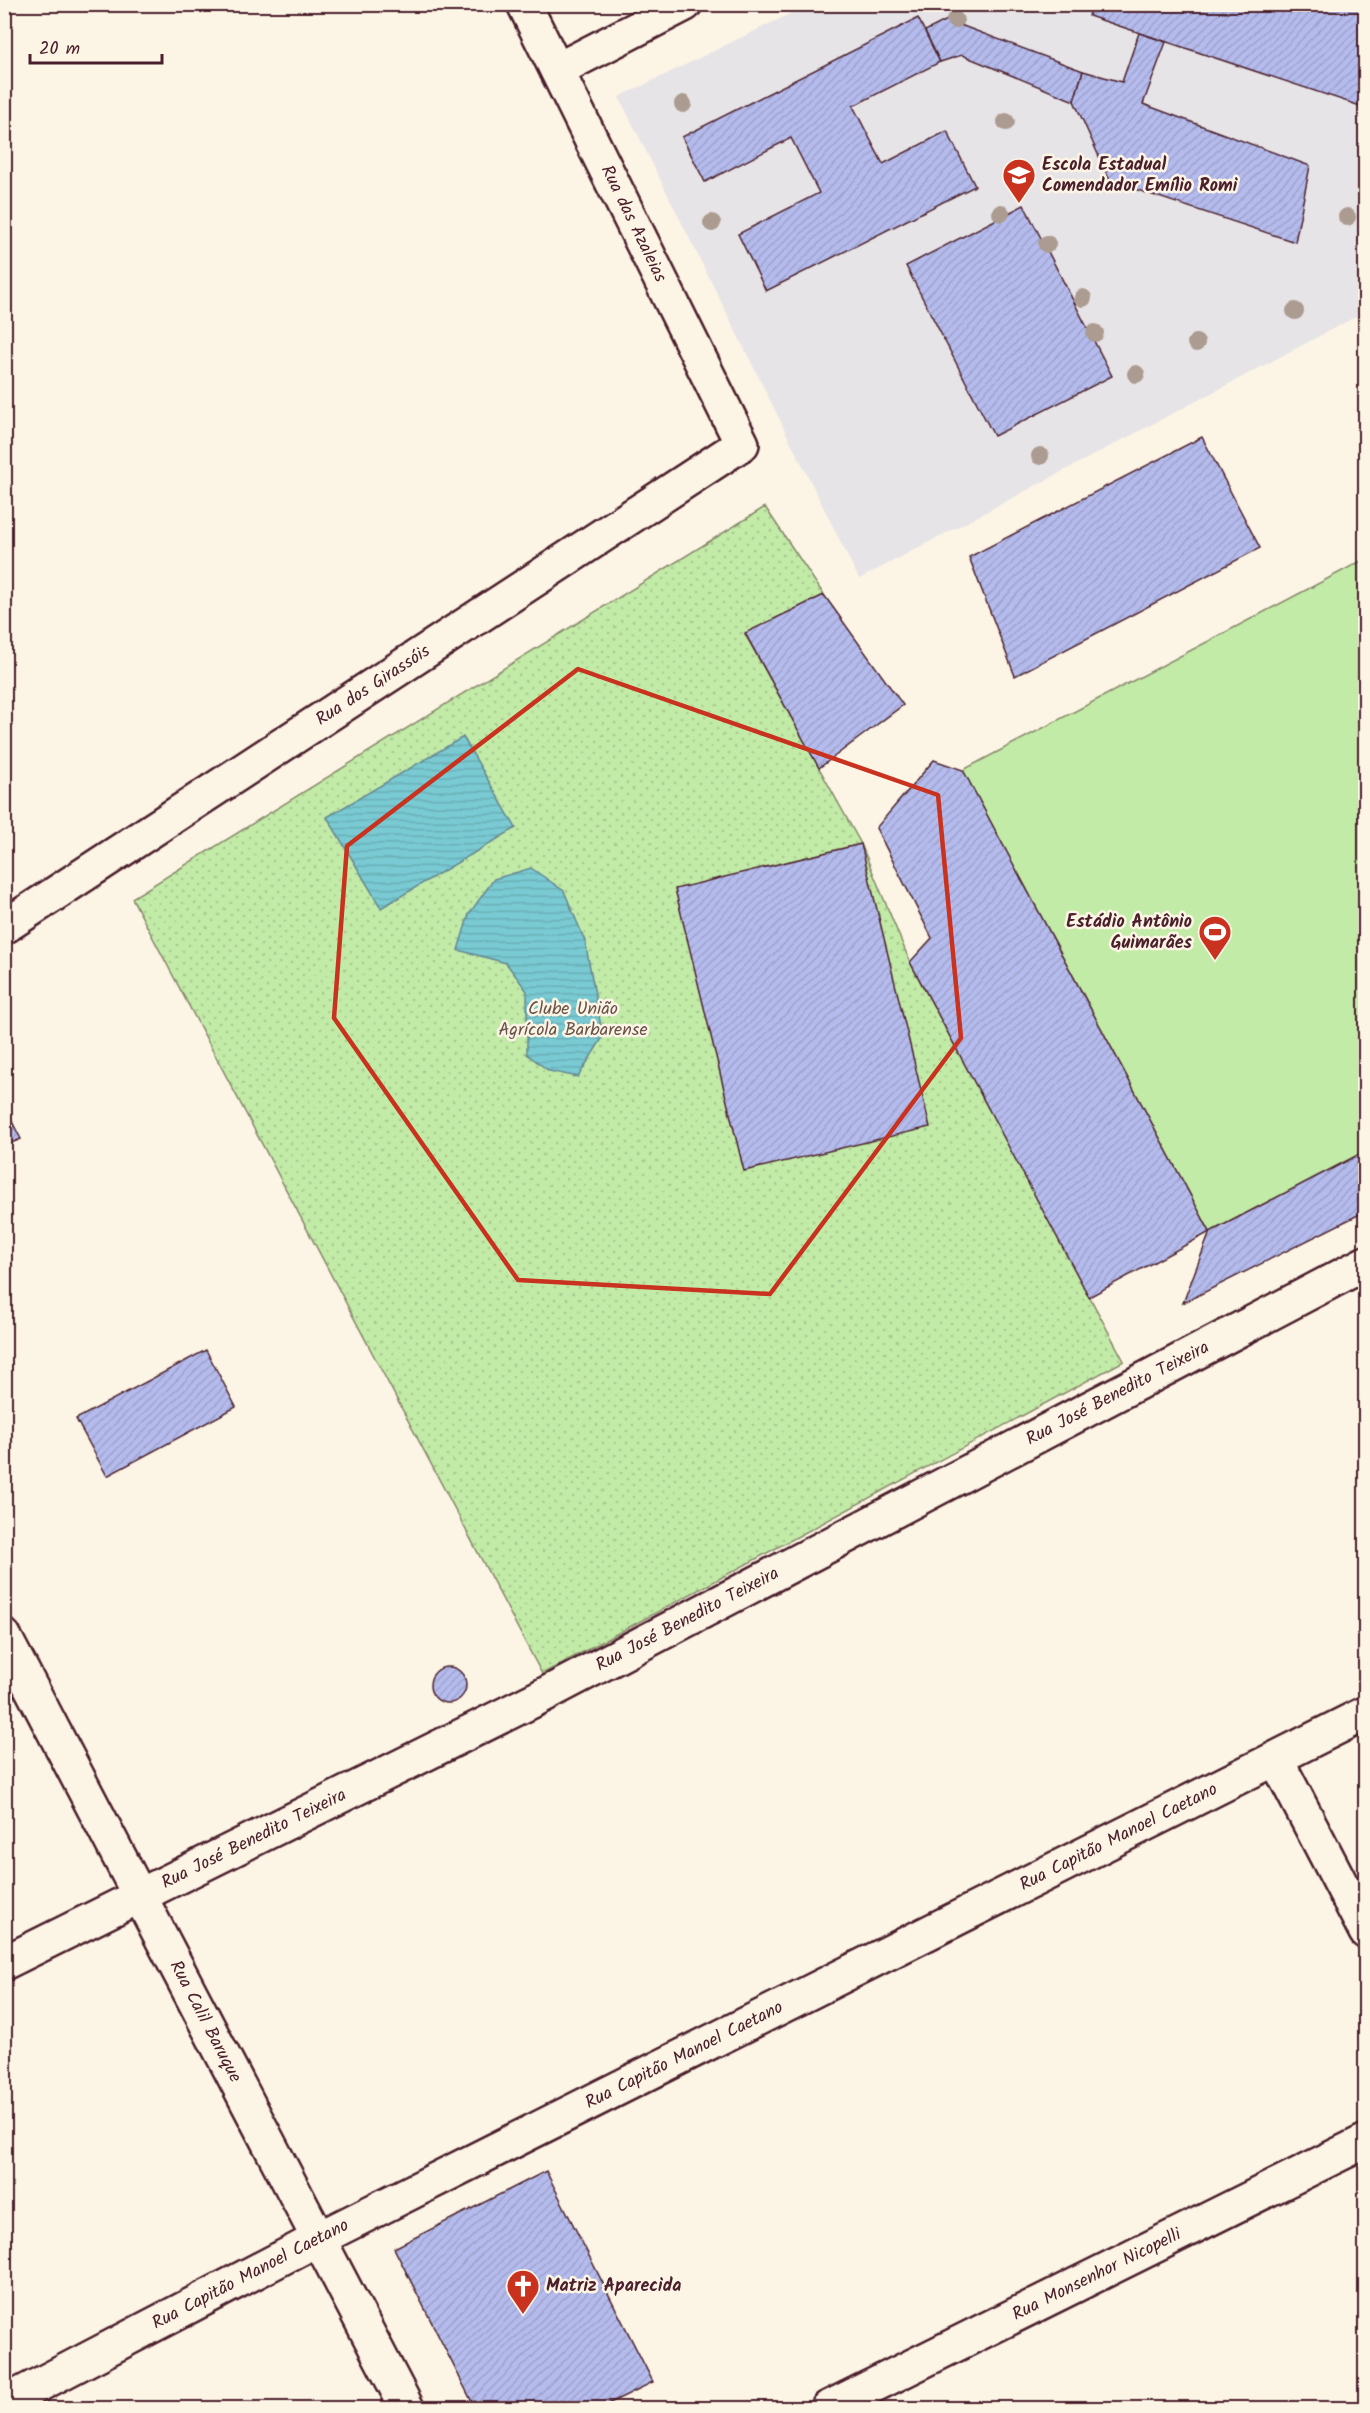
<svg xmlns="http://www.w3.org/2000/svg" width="1370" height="2413" viewBox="0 0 1370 2413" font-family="Kalam,sans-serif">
<defs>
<pattern id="park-dots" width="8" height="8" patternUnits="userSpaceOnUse" patternTransform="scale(1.5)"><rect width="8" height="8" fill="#c2eba7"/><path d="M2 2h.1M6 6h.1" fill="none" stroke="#a8c990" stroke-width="1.8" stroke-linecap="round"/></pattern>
<pattern id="water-rules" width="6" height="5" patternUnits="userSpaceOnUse" patternTransform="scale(1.5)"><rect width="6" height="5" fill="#79cad3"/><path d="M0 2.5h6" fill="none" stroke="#6aadb5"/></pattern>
<pattern id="building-hatch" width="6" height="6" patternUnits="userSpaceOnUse" patternTransform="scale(1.5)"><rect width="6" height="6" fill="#b5bced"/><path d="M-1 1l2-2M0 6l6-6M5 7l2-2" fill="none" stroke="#9da1cb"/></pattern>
</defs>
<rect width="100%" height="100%" fill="#fcf5e5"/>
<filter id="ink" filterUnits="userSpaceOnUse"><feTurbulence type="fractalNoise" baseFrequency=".0167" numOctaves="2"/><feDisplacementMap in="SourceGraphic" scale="12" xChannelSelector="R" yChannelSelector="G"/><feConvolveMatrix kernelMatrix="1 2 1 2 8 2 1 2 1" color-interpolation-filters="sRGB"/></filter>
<g filter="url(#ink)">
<!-- built -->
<polygon fill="#e7e4e7" points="808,5 1365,5 1365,312 859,579 619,97"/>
<!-- green -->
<polygon fill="#c2eba7" stroke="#868569" stroke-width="1.5" points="1365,559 1365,1151 1210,1232 963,770"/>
<!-- park -->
<polygon fill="url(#park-dots)" stroke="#868569" stroke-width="1.5" points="765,507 824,595 745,634 861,844 910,962 1124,1361 542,1674 132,898"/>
<!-- water -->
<g fill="url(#water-rules)" stroke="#668690" stroke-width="1.5">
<polygon points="463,737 516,828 381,908 327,817"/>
<polygon points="531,868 564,891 585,941 603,1037 578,1077 549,1071 527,1054 527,991 506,963 458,950 469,914 494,879"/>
</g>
<!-- building -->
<g fill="url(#building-hatch)" stroke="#4a1f2b" stroke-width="1.5">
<polygon points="1092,4 1366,4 1366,108 1089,16"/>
<polygon points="918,18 940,62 853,106 883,164 947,131 975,186 766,291 738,234 819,193 791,138 705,182 682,137"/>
<polygon points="947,20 1083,71 1074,101 962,55 940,62 925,31"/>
<polygon points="1139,33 1166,42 1143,104 1310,166 1295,242 1110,181 1074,101 1083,71 1122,82"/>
<polygon points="1024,205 1112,376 994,436 906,266"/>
<polygon points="1202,437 1260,548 1015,676 969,557"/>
<polygon points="824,595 903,705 819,768 745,633"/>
<polygon points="934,760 963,770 1210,1232 1089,1297 910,962 932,938 876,828"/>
<polygon points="861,844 930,1127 744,1171 675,889"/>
<polygon points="4,1106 21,1139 4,1146"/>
<polygon points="1366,1151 1366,1211 1183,1303 1210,1232"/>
<polygon points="206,1350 236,1407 107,1476 76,1419"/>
<circle cx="448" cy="1685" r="18"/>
<polygon points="546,2171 653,2382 600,2408 475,2408 394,2248"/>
</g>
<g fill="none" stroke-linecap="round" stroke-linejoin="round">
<defs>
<g id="street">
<polyline points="557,70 685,4"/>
<path id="s1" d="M4,927L742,444L524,4"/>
<path id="s2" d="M4,1636L407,2408"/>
<polyline points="1276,1759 1366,1932"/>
<path id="s3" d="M4,1963L536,1699L1366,1263"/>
<path id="s4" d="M4,2403L318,2239L1366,1713"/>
<path id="s5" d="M828,2408L1366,2141"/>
</g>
</defs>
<!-- street casing -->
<use href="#street" stroke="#4a1f2b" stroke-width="38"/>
<!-- street -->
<use href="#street" stroke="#fcf5e5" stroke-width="33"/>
</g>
<!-- trees -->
<g fill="#ab9b90">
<circle cx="955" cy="20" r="9"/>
<circle cx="683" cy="104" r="9"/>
<circle cx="1006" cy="122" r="9"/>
<circle cx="1001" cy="213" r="9"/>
<circle cx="1347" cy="217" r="9"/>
<circle cx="712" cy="223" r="9"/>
<circle cx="1047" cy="244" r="9"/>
<circle cx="1083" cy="298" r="9"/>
<circle cx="1295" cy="311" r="9"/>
<circle cx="1095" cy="333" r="9"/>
<circle cx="1196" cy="343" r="9"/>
<circle cx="1136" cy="374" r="9"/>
<circle cx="1040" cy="456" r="9"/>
</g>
</g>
<!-- marked area -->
<path fill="none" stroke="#c8321e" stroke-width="4.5" stroke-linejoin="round" d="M578,669L938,795L961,1038L770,1294L518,1280L334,1018L347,846Z"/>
<!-- icons -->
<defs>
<symbol id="school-pin" viewBox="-11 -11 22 30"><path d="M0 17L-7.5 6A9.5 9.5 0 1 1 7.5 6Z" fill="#c8321e" stroke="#fcf5e5"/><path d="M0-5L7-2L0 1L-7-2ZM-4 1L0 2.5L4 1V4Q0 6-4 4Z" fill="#fff"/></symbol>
<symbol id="stadium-pin" viewBox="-11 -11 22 30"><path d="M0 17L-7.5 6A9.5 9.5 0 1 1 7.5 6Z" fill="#c8321e" stroke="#fcf5e5"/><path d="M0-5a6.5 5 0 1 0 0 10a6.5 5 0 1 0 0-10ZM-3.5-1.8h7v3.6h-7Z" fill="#fff"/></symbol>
<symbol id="church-pin" viewBox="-11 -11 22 30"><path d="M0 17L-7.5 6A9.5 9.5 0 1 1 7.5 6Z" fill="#c8321e" stroke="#fcf5e5"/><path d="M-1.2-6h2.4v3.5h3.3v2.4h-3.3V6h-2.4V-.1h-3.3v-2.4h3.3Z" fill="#fff"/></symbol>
</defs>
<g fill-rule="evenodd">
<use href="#school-pin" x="1000" y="156" width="38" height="52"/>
<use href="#stadium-pin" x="1196" y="913" width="38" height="52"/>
<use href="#church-pin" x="504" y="2267" width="38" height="52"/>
</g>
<g text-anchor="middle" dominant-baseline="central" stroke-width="5" stroke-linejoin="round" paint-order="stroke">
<!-- poi labels -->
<g font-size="18" font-weight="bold" fill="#4a1f2b" stroke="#fcf5e5" text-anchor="start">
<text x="1042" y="165">Escola Estadual<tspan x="1042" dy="21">Comendador Emílio Romi</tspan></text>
<text x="1192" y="922" text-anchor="end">Estádio Antônio<tspan x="1192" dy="21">Guimarães</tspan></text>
<text x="546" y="2286">Matriz Aparecida</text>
</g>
<!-- street labels -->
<g font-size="18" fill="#4a1f2b" stroke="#fcf5e5">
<text transform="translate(633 224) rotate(64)">Rua das Azaleias</text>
<text stroke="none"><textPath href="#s1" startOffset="441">Rua dos Girassóis</textPath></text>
<text stroke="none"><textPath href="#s3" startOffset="1251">Rua José Benedito Teixeira</textPath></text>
<text stroke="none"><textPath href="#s3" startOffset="765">Rua José Benedito Teixeira</textPath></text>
<text stroke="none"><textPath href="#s3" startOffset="279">Rua José Benedito Teixeira</textPath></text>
<text stroke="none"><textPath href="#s4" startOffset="1250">Rua Capitão Manoel Caetano</textPath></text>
<text stroke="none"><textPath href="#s2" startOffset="435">Rua Calil Baruque</textPath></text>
<text stroke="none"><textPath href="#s4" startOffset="764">Rua Capitão Manoel Caetano</textPath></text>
<text stroke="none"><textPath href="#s4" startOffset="278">Rua Capitão Manoel Caetano</textPath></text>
<text stroke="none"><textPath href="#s5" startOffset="300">Rua Monsenhor Nicopelli</textPath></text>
</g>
<!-- park labels -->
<g font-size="18" fill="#68524a" stroke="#fcf5e5">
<text x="573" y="1009">Clube União<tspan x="573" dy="21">Agrícola Barbarense</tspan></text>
</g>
</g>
<!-- margin -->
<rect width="1370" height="2413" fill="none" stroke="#fcf5e5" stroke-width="24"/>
<rect x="12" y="12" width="1346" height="2389" fill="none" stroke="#4a1f2b" stroke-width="2" filter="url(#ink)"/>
<!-- scale -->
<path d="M30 54v9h132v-9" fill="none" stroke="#4a1f2b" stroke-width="3"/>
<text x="39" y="54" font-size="18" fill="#4a1f2b" stroke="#fcf5e5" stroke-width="4.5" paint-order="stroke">20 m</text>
</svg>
